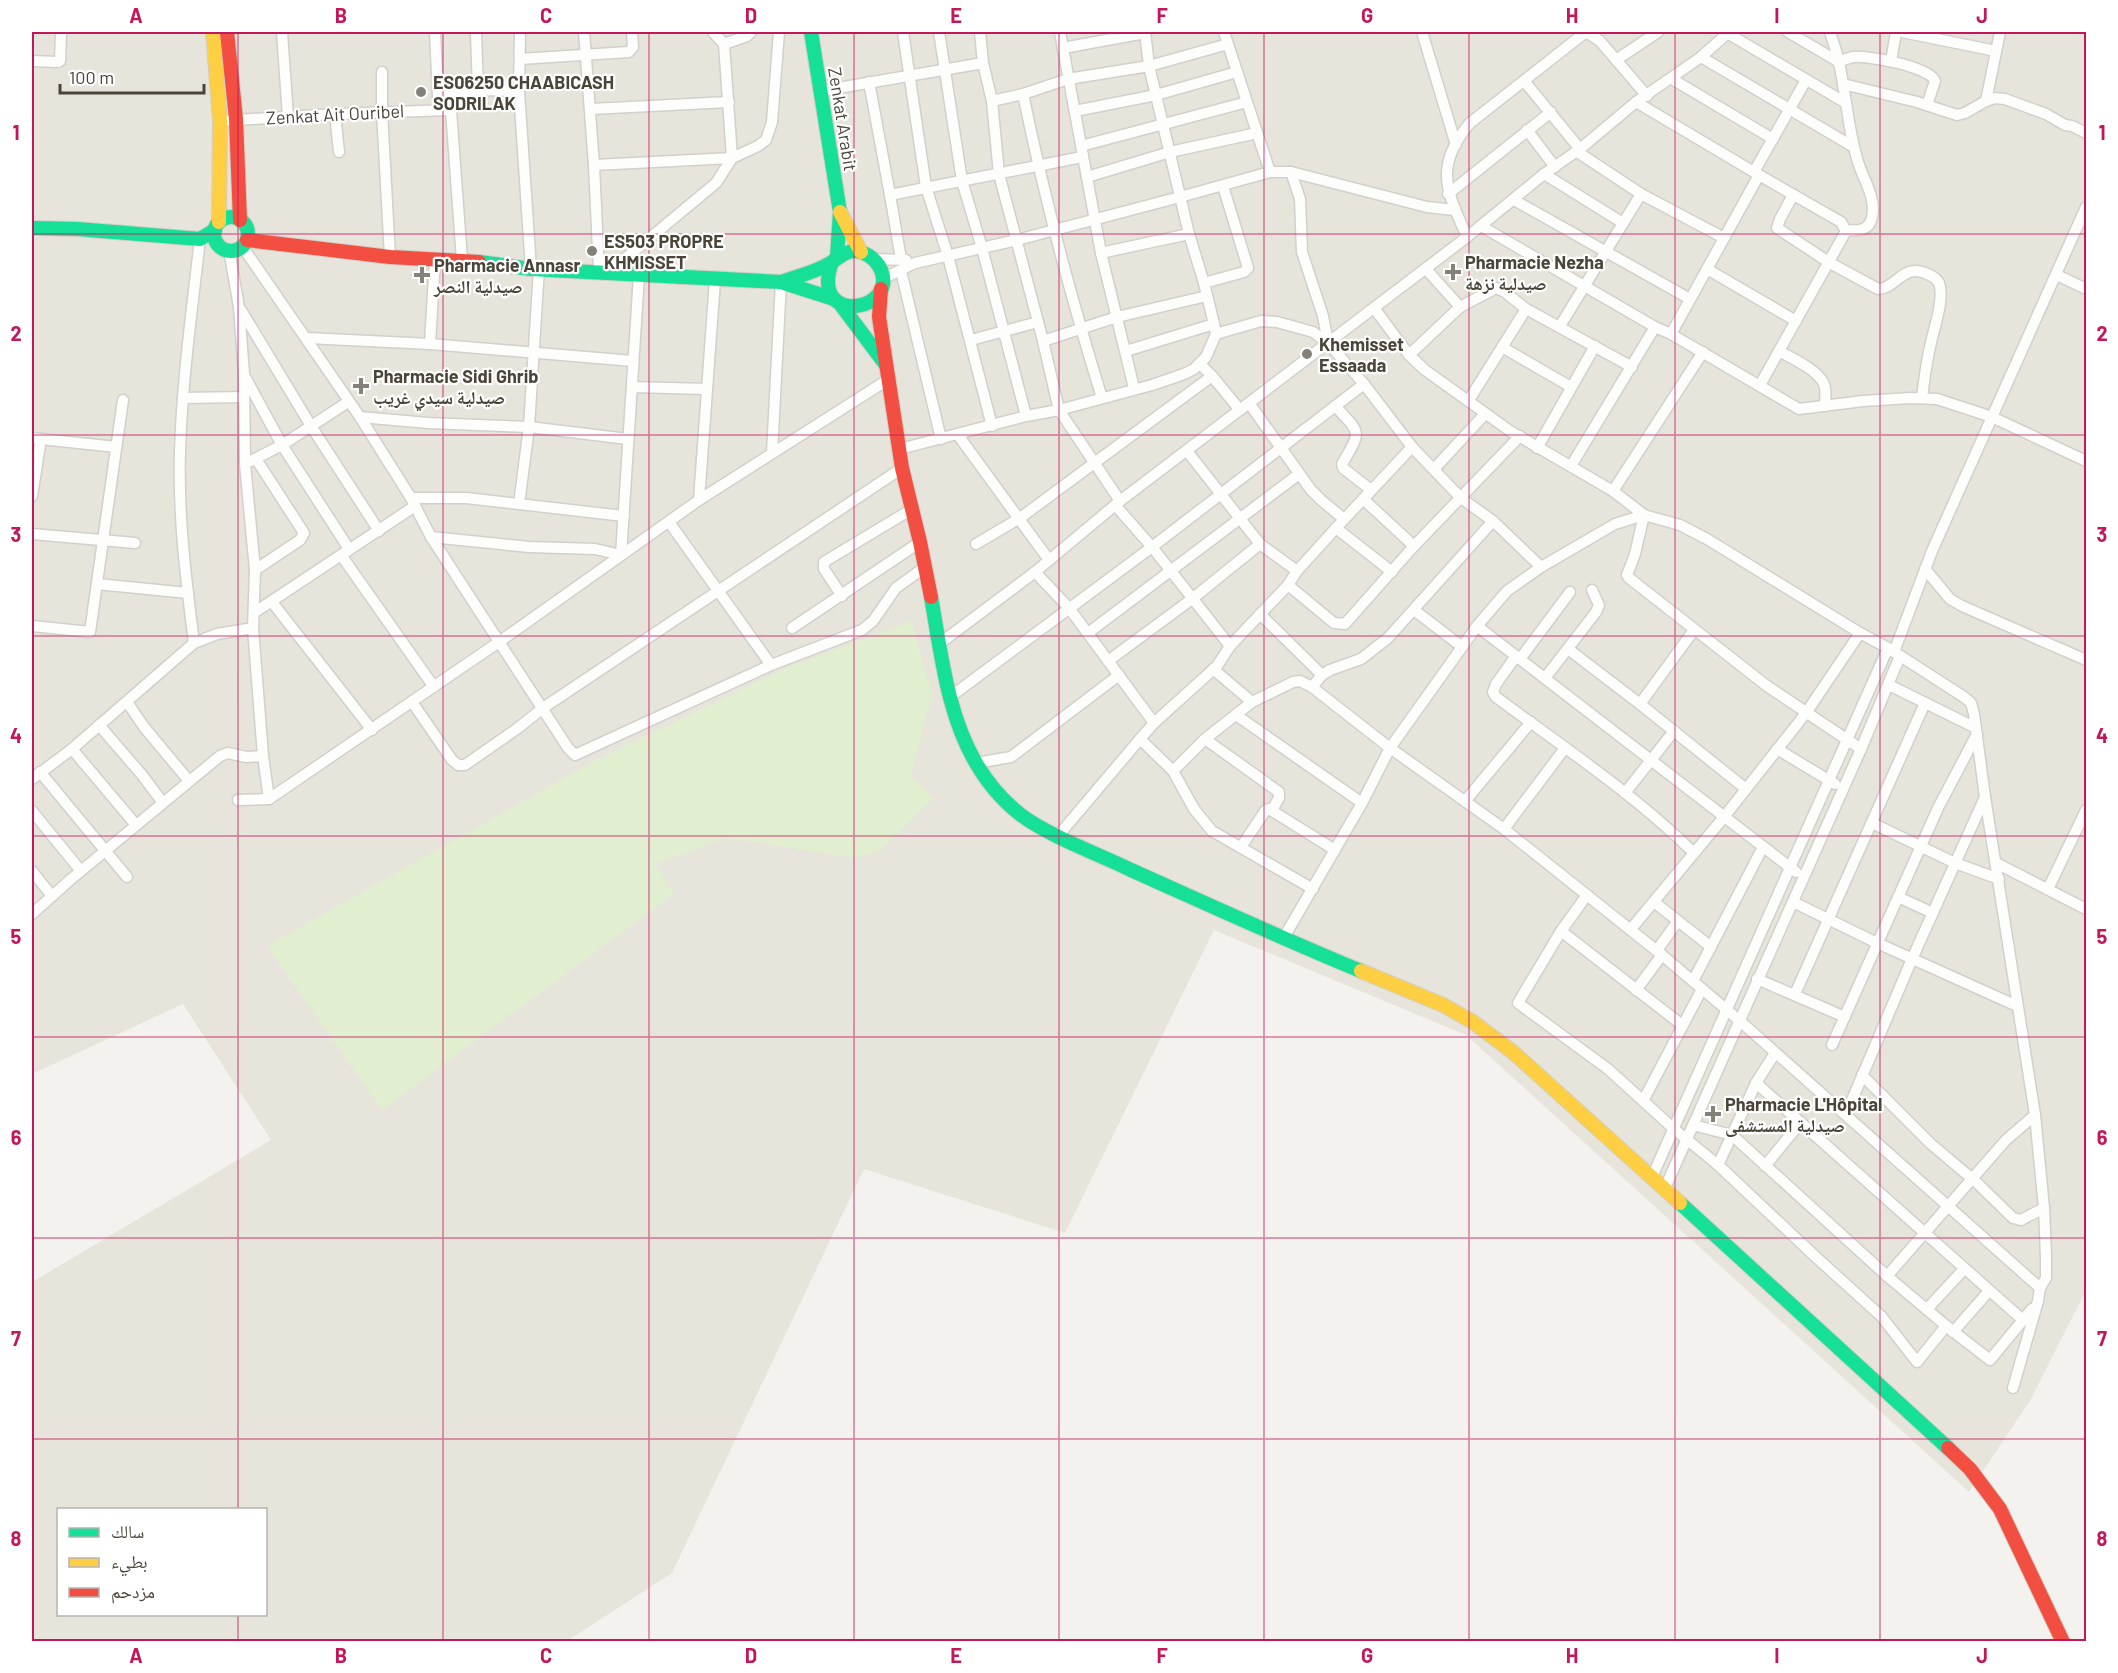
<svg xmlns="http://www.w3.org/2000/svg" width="2118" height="1673" viewBox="0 0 2118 1673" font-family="Barlow,'Noto Naskh Arabic',sans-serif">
<rect width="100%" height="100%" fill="#f4f2ee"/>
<!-- residential -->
<path fill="#e7e4dc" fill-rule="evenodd" d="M32,32H2086V1290L2031,1399L1969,1492L1466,1035L1214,930L1065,1233L864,1169L672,1573L567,1641H32V1282L271,1140L183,1004L32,1074ZM58,1510H266V1614H58Z"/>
<!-- green -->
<polygon fill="#e1eecf" points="911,621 933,697 927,713 911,776 933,798 880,851 855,858 727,838 655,863 674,894 382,1110 267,946 596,760 782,670"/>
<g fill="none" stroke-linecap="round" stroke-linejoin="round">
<defs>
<g id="street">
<polyline points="282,32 288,117"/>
<polyline points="435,32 438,97 451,110 462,260"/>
<polyline points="476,32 478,90"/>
<polyline points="520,32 519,91 531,269"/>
<polyline points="584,32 594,165 599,272"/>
<polyline points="903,32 926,187 948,256 992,426"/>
<polyline points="939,32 962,181 982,248 1026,416"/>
<polyline points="980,32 983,63 992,101 999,174 1043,341 1059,410 1120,501"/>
<polyline points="1060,32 1101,253 1134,388"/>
<polyline points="1224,32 1270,172"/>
<polyline points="1422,32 1456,145"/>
<path d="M1788,32L1839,62C1843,60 1848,58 1853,57C1868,55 1930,67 1935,81L1927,105"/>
<path d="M1830,32C1833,42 1837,52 1839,63C1847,98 1848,134 1860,168C1866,183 1876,201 1872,217C1870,231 1857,231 1846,230"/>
<polyline points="1902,32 1996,51"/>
<polyline points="1727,33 1846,103"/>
<polyline points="724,44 747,36 751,32"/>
<polyline points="1063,48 1145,33"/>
<polyline points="1701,57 1852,146"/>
<polyline points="520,59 629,52 633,47 632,32"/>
<polyline points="1616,60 1658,32"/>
<polyline points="32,61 58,62 60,61 61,32"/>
<polyline points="1891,61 1896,32"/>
<polyline points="382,72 382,112 390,257"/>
<polyline points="1672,79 1773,139"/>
<polyline points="1524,81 1580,149"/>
<polyline points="869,82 890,195 1082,157"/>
<polyline points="1843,84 1917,102 1957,115 1965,113 1986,101 1995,98 2005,99 2046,114 2065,125 2072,126 2086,133"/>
<polyline points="821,91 983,63"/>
<path d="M1023,94C1044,196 1071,298 1102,398"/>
<polyline points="438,97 478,90 519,91"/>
<polyline points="992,101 1023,94 1068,79 1149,66 1228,44"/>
<polyline points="1986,101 2000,32"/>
<polyline points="591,109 729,102"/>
<polyline points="1075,111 1156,95 1237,72"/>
<polyline points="335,114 339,152"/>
<polyline points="220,121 335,114 451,110"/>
<polyline points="1527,130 1555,167"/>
<polyline points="1081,146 1247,102"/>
<polyline points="1576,151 1641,194 1724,238"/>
<polyline points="594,165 732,158 758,146 766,140 772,122 779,32"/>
<polyline points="1291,172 1300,199 1302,252 1323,316 1328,343"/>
<polyline points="1754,172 1806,80"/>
<polyline points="1544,174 1623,223"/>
<polyline points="1759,175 1841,222 1846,231 1760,385"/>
<polyline points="1087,177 1170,152 1257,133"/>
<polyline points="1448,194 1551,112"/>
<polyline points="890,195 901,259"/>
<path d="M1793,195L1780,219L1777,228L1830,263L1878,289C1893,289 1900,271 1915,271C1923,271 1935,276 1939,283C1945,299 1933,331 1930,347C1926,364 1924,381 1922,398"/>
<polyline points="1514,200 1690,299"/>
<polyline points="1481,226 1655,327 1671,334 1759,175 1636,102"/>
<path d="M1467,237C1447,191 1433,167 1470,123L1582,35L1588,33L1600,41L1647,96"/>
<polyline points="242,246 360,417 411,498 431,537 568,748 575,755 771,665 862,630 873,621 896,588 925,567"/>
<polyline points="229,250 239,307 244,374 245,464 255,570 253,628 263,756 269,799"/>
<polyline points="1101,253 1189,234"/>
<polyline points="874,259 906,260"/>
<polyline points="1426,269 1460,307"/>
<polyline points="1707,269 1796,321"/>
<polyline points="901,271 941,439"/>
<polyline points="609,272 716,183 732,158 724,44 713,32"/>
<polyline points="2057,275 2086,289"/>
<polyline points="882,279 915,263 1017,240 1180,197 1270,172 1291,172 1427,207 1455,210"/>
<polyline points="1204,283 1244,272 1248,268 1223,186"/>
<polyline points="1374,308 1409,355 1425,370 1510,431 1613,491 1644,515 1635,554 1627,575 1629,578 1767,686 1861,749"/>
<polyline points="241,310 311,426 379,531"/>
<polyline points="1560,326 1641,194"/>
<polyline points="1216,334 1261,321 1277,322 1313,332 1328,343 1364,384 1412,447 1461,498 1493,521 1541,567"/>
<polyline points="1671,334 1799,409 1863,401 1911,398 1937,399 1992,417 2086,461"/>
<polyline points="307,338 430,344 633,361"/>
<polyline points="971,340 1038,322"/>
<polyline points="1043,341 1117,317 1207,296"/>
<polyline points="430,344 435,259"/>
<polyline points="1502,347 1571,387"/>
<polyline points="1126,351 1214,324"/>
<path d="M1779,351C1793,359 1814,368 1823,382C1827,389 1825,398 1825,406"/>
<polyline points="1409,355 1460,307 1496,288 1505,292 1526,309 1632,367"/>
<polyline points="1200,364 1212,376 1240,410"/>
<polyline points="244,375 282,445 349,549"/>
<polyline points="632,387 706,389"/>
<polyline points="183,398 244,397"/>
<polyline points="1469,400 1526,309"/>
<polyline points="1249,403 1311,490 1321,500 1344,519"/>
<path d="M1335,406C1361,434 1362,430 1342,464L1343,468L1371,490"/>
<polyline points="360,417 428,423 529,427 628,439"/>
<polyline points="958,435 1049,560"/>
<polyline points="32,438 116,447"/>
<polyline points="1537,448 1595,346"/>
<polyline points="900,449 1026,416 1059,410 1152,385 1184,374 1194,369 1206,357 1216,334 1214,324 1204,283 1189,234 1149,66 1145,32"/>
<polyline points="1187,451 1260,544 1297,571"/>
<polyline points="772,453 781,282"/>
<polyline points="251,461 282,445 348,402"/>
<polyline points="1571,466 1655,327"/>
<polyline points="1435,468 1485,414"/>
<polyline points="1613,491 1703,352"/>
<polyline points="32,496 41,439"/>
<polyline points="411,498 466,498 624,516"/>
<polyline points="1363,499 1414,546"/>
<polyline points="699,500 715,280"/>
<polyline points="519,504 529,427 539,268"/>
<polyline points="1115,505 1152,547 1230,646 1288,585 1297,571 1336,528 1412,447"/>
<polyline points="669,522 771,665"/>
<polyline points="1336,528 1392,572"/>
<polyline points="32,534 135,543"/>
<polyline points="431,537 529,547 595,549 621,555 639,275"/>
<polyline points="976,544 1020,518 1212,376"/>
<polyline points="341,555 434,687"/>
<polyline points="1925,569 1950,599 1962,606 2086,660"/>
<polyline points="255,570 300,540 304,533 256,459"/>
<polyline points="1035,572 1069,608 1154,723 1217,666 1230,646"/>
<polyline points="97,584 188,593"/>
<polyline points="1288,585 1334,623 1345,624 1414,546 1520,436"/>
<polyline points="842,596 824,569 824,562 912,509"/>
<polyline points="272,602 372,730"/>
<polyline points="1414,610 1461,646"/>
<polyline points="255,612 415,506"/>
<polyline points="1260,614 1322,675"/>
<polyline points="32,626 90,632 123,400"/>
<polyline points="1477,626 1796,872"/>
<polyline points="792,628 920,542"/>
<polyline points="1088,633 1299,474"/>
<path d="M194,643C186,580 178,516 180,452C182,381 192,310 200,239"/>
<polyline points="939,644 1035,572 1120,501 1467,237 1544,174 1580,149 1636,102 1701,57 1729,32"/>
<polyline points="1568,649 1640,704 1746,789"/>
<polyline points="1894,652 1932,551 2086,207"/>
<path d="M1516,656L1496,684L1493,692L1496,697C1563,747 1634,794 1694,853"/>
<polyline points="1520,659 1570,592"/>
<polyline points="1108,661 1192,599 1260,544"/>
<polyline points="1213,669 1252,702"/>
<polyline points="1545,678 1596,612 1599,605 1592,590"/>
<polyline points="1889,685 1976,728"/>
<polyline points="1312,687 1322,675 1330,670 1361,659 1388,638 1493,521"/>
<polyline points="950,697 1152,547 1364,384"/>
<polyline points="127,702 144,727 189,781"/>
<polyline points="412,702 452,760 458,765 465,765 518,728 543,708 902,468"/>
<polyline points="1640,704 1694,630"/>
<polyline points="1236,715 1362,803"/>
<polyline points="1154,723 1140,739 1173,771"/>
<polyline points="99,725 142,775 163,803"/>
<polyline points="1205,739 1279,792 1279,798 1272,810"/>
<polyline points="72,749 136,825"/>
<polyline points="1777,749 1835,784"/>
<polyline points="976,763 1011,757 1119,675"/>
<polyline points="40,772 127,877"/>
<polyline points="32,779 72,749 194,643 217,634 253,628"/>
<polyline points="1625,793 1674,731"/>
<polyline points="238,800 269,799 499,642 699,500 889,379"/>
<polyline points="1466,800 1531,722"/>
<polyline points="32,811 81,871"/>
<polyline points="1872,823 1955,863 1999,879"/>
<polyline points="1504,829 1565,748"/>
<polyline points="1058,836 1140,739"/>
<polyline points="1241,847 1265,811 1269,809 1335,850"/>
<polyline points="1996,863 2086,909"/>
<polyline points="32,871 52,896"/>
<polyline points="1313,889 1212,831 1194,809 1173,771 1205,739 1252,702 1293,682 1300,681 1312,687 1390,748 1504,829 1662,955 1740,1021 2040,1288"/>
<polyline points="2048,889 2086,810"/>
<polyline points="1587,895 1561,931 1518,1003 1608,1069 1674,1129 1718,1165 1818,1259 1881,1316 1917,1362 1946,1326"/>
<polyline points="1898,897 1933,913"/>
<polyline points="1654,902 1711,947"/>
<polyline points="1793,902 1875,942 2017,1006"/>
<polyline points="32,914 70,880 220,756 228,753 246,757 263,756"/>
<polyline points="1631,929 1724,817 1806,713 1860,633"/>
<polyline points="1561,931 1682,1025"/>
<polyline points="1283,939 1362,803 1390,748 1477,626 1507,591 1541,567 1615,524 1644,515 1680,525 1707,539 1860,633 1888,648 1964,697 1971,703 1974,714 1985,797 2035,1115 2044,1208 2046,1256 2046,1278 2040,1288 2038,1301 2013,1388"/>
<polyline points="1657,950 1678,921"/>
<polyline points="1757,979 1845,1017"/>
<polyline points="1693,981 1763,847"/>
<polyline points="1636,990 1662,955"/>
<polyline points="1795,994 1925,703"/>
<polyline points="1832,1045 1938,808 1977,734"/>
<polyline points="1862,1075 1931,1144 1976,1182 2013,1218 2021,1220 2044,1208"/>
<polyline points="1756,1083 2024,1321"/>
<polyline points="1643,1101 1702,989"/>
<polyline points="1846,1114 1912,959 1985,797"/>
<polyline points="1693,1125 1732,1135 1887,1276 1950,1329 1990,1360 2032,1309"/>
<polyline points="1718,1165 1756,1083 1775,1053"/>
<polyline points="1765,1166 1801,1122"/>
<polyline points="1652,1177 1888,648"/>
<polyline points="1665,1188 1861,749 1900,656"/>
<polyline points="1887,1276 2006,1140 2035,1115"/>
<polyline points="1927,1309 1964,1269"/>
<polyline points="1953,1332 1989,1291"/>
</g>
<g id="fast">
<polyline points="811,32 840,212 837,257"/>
<circle cx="231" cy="234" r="17"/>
<polyline points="32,228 77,229 200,239 215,230"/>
<polyline points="479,262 531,269 781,282 834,299"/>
<path d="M781,282C798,276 817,272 832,262C840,257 846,250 857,251C866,253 874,258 879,266C904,311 808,329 832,262"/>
<polyline points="841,305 886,365"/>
<path d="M931,597C941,652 947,714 976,763C987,782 1004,802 1021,815C1049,836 1098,854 1131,870C1207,904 1283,939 1361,971"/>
<polyline points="1680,1203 1948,1448"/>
</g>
<g id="slow">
<polyline points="213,32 220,121 219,222"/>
<polyline points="840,212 861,252"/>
<polyline points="1361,971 1443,1005 1473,1022 1514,1053 1680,1203"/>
</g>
<g id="jam">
<polyline points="227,32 236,119 240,220"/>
<polyline points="247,240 390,257 479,262"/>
<polyline points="881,289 879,317 902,468 920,542 931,597"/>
<polyline points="1948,1448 1970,1469 2000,1509 2063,1642"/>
</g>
</defs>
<!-- street casing -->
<use href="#street" stroke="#d2d0cb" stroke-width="13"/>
<!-- fast casing -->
<use href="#fast" stroke="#d3cfc5" stroke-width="16"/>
<!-- slow casing -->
<use href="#slow" stroke="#d3cfc5" stroke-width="16"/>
<!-- jam casing -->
<use href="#jam" stroke="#d3cfc5" stroke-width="16"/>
<!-- street -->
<use href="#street" stroke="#fdfdfc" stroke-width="10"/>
<!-- fast -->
<use href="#fast" stroke="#16e098" stroke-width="14"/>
<!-- slow -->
<use href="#slow" stroke="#ffcf43" stroke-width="14"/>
<!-- jam -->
<use href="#jam" stroke="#f24e42" stroke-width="14"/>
</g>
<!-- grid -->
<path fill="none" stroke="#c2185b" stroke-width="1.5" stroke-opacity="0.55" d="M238,32V1510M443,32V1642M649,32V1642M854,32V1642M1059,32V1642M1264,32V1642M1469,32V1642M1675,32V1642M1880,32V1642M32,234H2086M32,435H2086M32,636H2086M32,836H2086M32,1037H2086M32,1238H2086M32,1439H2086M238,1614V1642"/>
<!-- markers -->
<g fill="#868178" stroke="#fff" stroke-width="2">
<circle cx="421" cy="92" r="6"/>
<circle cx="592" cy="251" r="6"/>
<path d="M1450 263h6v6h6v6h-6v6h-6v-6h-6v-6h6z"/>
<path d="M419 266h6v6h6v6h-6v6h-6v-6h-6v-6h6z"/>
<circle cx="1307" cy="354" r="6"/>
<path d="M358 377h6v6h6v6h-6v6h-6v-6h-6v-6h6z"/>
<path d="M1710 1105h6v6h6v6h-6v6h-6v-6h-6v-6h6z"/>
</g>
<g text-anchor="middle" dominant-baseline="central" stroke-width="4.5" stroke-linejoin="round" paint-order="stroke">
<!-- poi labels -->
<g font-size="18" font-weight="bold" fill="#4b4439" stroke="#fff" text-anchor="start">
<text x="433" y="82">ES06250 CHAABICASH<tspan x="433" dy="21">SODRILAK</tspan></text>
<text x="604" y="241">ES503 PROPRE<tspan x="604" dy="21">KHMISSET</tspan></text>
<text x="1465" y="262">Pharmacie Nezha<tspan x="1465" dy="21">صيدلية نزهة</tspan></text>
<text x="434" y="265">Pharmacie Annasr<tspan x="434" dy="21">صيدلية النصر</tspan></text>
<text x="1319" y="344">Khemisset<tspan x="1319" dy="21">Essaada</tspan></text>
<text x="373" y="376">Pharmacie Sidi Ghrib<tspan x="373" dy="21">صيدلية سيدي غريب</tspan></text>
<text x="1725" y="1104">Pharmacie L'Hôpital<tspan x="1725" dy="21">صيدلية المستشفى</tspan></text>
</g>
<!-- street labels -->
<g font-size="18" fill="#4b4439" stroke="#fff">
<text transform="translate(335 114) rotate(-3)">Zenkat Ait Ouribel</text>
<text transform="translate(843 119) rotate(81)">Zenkat Arabit</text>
</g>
</g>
<!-- border -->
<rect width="2118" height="1673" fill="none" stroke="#ffffff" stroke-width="66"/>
<!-- legend -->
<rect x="57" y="1508" width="210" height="108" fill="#ffffff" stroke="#b7b4b0" stroke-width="1.5"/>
<rect x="69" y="1528" width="30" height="9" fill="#16e098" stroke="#b7b4b0" stroke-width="1.5"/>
<text x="111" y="1538" font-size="18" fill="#4b4439">سالك</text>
<rect x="69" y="1558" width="30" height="9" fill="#ffcf43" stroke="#b7b4b0" stroke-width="1.5"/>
<text x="111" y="1568" font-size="18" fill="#4b4439">بطيء</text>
<rect x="69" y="1588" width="30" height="9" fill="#f24e42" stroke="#b7b4b0" stroke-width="1.5"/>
<text x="111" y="1598" font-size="18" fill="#4b4439">مزدحم</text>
<!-- scale -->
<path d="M60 84v9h144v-9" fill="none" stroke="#4b4439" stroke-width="3"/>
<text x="69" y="84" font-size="18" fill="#4b4439" stroke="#ffffff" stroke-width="4.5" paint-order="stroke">100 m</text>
<rect x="33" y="33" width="2052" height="1607" fill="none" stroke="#c2185b" stroke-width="2"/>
<g font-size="20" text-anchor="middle" font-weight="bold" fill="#c2185b">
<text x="136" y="23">A</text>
<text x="341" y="23">B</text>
<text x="546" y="23">C</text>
<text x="751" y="23">D</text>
<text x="956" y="23">E</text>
<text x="1162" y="23">F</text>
<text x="1367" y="23">G</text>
<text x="1572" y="23">H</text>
<text x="1777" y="23">I</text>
<text x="1982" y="23">J</text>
<text x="16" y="140">1</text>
<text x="2102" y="140">1</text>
<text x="16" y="341">2</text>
<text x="2102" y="341">2</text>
<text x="16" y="542">3</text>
<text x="2102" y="542">3</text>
<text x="16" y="743">4</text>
<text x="2102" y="743">4</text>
<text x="16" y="944">5</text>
<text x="2102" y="944">5</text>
<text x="16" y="1145">6</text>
<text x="2102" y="1145">6</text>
<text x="16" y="1346">7</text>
<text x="2102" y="1346">7</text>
<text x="16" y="1546">8</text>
<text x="2102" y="1546">8</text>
<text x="136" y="1663">A</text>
<text x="341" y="1663">B</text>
<text x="546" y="1663">C</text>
<text x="751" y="1663">D</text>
<text x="956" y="1663">E</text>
<text x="1162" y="1663">F</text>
<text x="1367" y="1663">G</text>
<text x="1572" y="1663">H</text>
<text x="1777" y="1663">I</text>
<text x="1982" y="1663">J</text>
</g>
</svg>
